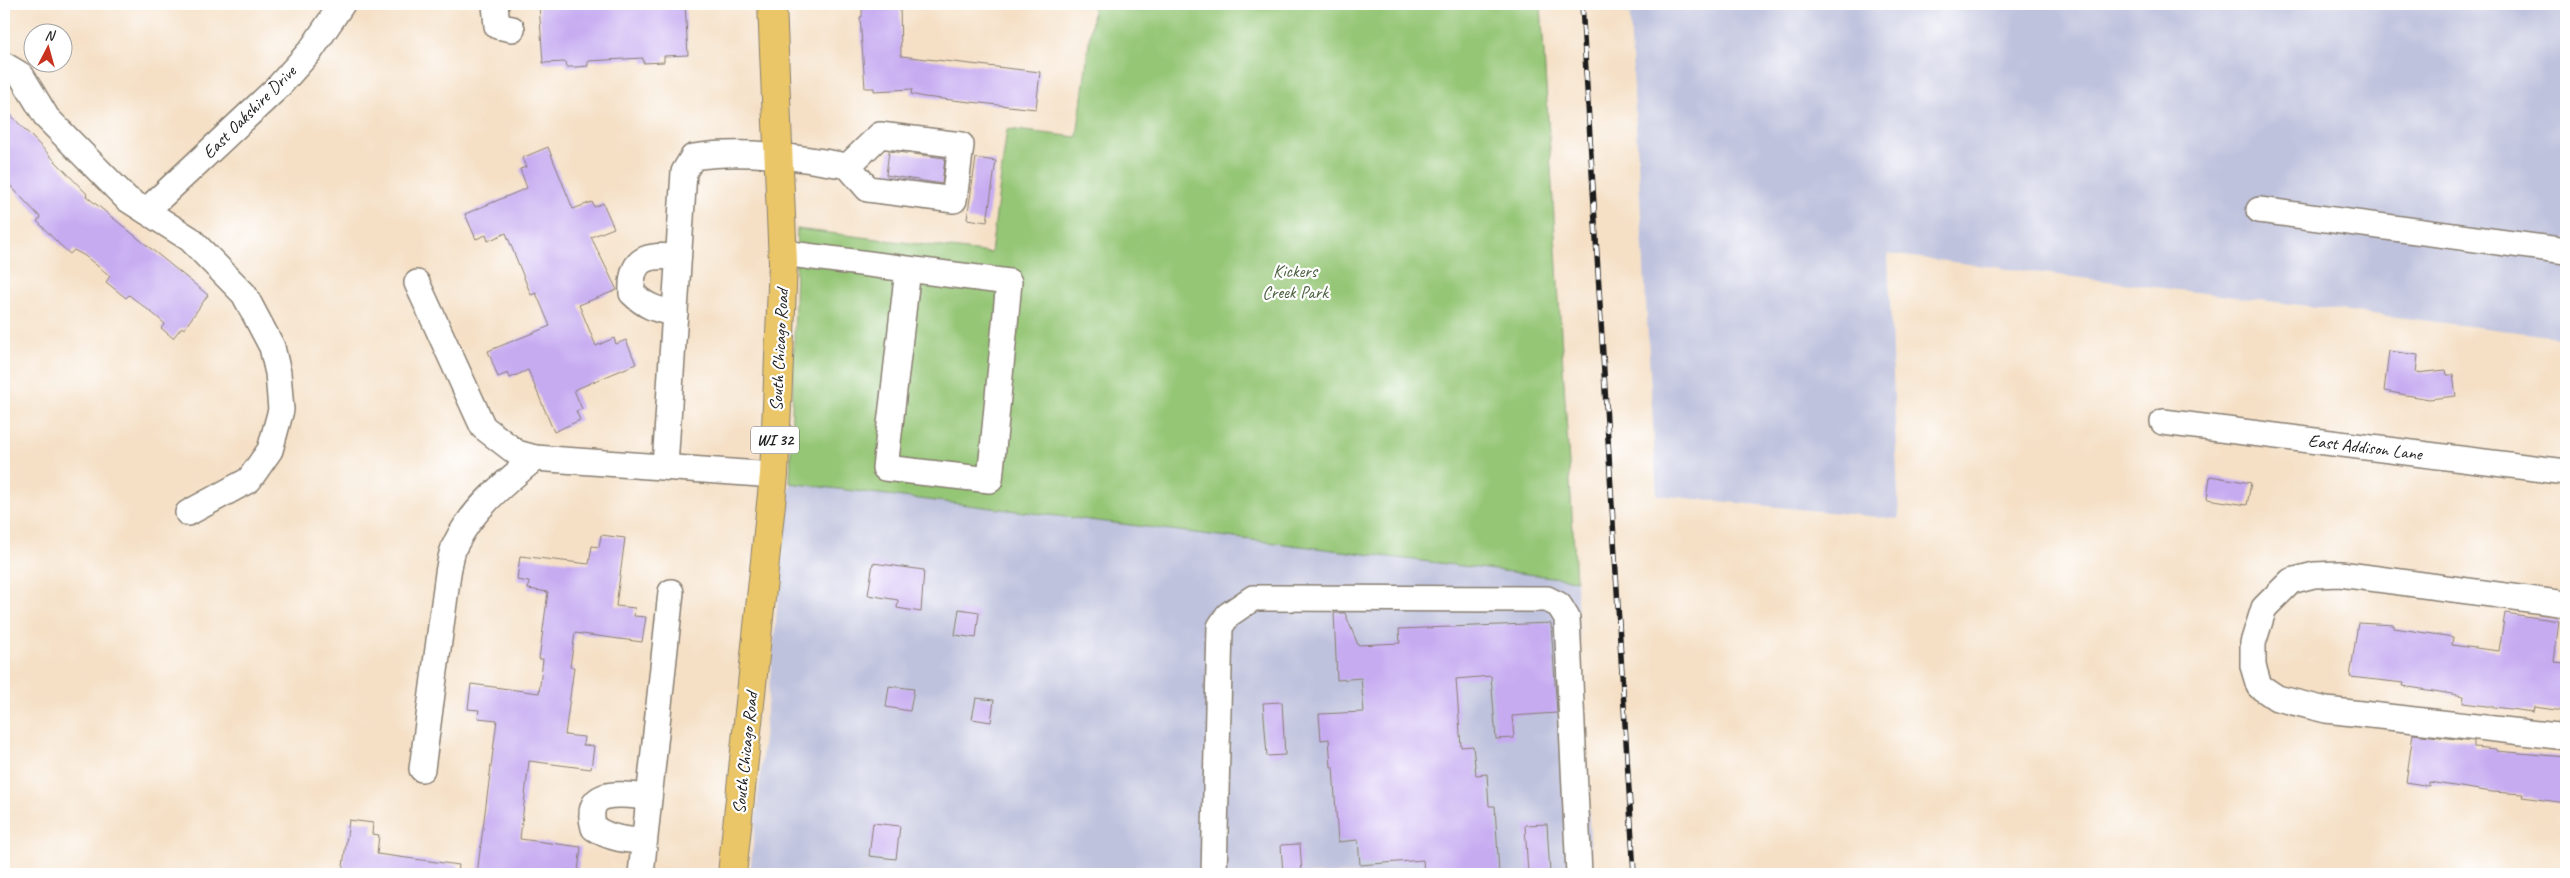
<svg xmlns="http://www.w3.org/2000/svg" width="2570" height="878" viewBox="0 0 2570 878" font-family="Caveat,sans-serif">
<rect width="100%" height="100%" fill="#fff"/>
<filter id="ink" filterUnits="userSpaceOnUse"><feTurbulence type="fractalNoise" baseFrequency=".02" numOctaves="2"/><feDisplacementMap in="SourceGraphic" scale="10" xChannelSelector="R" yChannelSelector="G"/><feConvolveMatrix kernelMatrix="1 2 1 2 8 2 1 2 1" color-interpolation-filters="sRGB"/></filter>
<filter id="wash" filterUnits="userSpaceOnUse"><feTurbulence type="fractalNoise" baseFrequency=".0096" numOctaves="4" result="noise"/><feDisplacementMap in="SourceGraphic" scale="20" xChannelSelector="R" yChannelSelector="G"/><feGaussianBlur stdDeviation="1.12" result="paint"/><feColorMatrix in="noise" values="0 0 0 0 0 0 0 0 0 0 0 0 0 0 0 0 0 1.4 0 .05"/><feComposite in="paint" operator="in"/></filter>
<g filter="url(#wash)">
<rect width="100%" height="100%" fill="#f5e0c6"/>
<!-- industrial -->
<g fill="#bfc2dd">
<polygon points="1629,4 2566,4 2566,338 1888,254 1899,519 1657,495"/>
<polygon points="790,483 1576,580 1592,874 750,874"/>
</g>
<!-- green -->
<polygon fill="#95c676" stroke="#587149" points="1094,4 1541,4 1576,580 790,483 797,229 991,253 1007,129 1077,137"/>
<g id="blocks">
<!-- building -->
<g fill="#c6abf1">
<polygon points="539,4 685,4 688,55 664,56 664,62 643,63 643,58 588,61 588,66 576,67 567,67 566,62 543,63"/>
<polygon points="862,4 900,4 901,56 1040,72 1036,109 924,97 911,94 912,89 874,91 874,88 865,88 860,17 862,17"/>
<polygon points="4,108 87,194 86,196 208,295 184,329 182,327 173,338 161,328 165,324 156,316 129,295 126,298 106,282 110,276 85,256 74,250 70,254 59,244 37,221 41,218 4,179"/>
<polygon points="548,147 573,209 592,202 594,207 603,203 614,228 591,237 617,290 579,305 596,346 614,338 616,344 626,340 636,364 574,390 582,409 576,411 580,420 554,432 528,370 510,378 508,373 498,377 488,351 550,326 536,293 531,295 506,233 488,241 486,235 476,239 465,214 527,188 520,169 526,167 522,158"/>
<polygon points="889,151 945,158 942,184 886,175"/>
<polygon points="976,158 996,161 987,222 967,219"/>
<polygon points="2389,351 2418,355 2416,373 2446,370 2447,375 2453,375 2456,396 2429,399 2384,391"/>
<polygon points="2210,476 2251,483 2247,505 2207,499"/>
<polygon points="601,535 625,538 616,606 635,608 634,616 646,617 642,642 575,633 570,667 574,667 565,735 584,737 583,745 594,746 591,769 529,761 520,839 581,847 578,871 567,870 566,874 477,874 497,720 478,718 479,710 468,709 471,684 539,693 543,659 539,659 548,592 528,589 529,582 517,580 520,556 589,564 592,546 599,547"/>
<polygon points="873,563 924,570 921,612 897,608 898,600 868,595"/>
<polygon points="959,609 979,612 976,638 955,635"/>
<polygon points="1334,613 1345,613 1358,645 1400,643 1399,629 1551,623 1557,713 1512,716 1514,738 1496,739 1491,676 1456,679 1461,747 1473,746 1476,775 1487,774 1489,806 1495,806 1499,874 1424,874 1423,860 1360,865 1358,840 1338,842 1333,767 1331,767 1329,739 1321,740 1319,714 1364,712 1361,678 1337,680"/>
<polygon points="2505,613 2559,621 2554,662 2566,663 2563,711 2534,707 2533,712 2463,703 2464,696 2403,686 2404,683 2350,677 2358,623 2394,625 2394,628 2453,637 2452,645 2499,651"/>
<polygon points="889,686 914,689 910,711 886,707"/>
<polygon points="976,698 994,700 991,722 972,719"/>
<polygon points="1282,702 1285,755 1267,756 1263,703"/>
<polygon points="2413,734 2474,741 2474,747 2497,749 2497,751 2566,757 2566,803 2522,797 2523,794 2492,792 2429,782 2429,786 2406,782"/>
<polygon points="349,820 373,823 372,834 379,835 377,854 459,865 458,874 342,874"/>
<polygon points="873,823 900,826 896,859 869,856"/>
<polygon points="1547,824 1550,874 1528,874 1525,825"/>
<polygon points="1300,844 1302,874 1283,874 1281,845"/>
</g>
</g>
</g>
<g filter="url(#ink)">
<use href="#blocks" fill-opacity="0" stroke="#887e71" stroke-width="1"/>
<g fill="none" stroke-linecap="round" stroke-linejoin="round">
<defs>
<g id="minor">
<polyline points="495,4 497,26 512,29"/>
<polyline points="4,65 21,75 47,118 127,199 190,239 244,294 272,347 278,373 281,410 270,450 249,480 188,513"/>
<polyline points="2259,210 2566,251"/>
<polyline points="146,211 278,87 311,50 342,4"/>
<polyline points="783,253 1009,282 990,480 885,468 908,269"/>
<polyline points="417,283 483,427 517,453 535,458 774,475"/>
<path d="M675,313C656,310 645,306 632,293C630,256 648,255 678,257"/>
<polyline points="2163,422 2566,472"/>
<path d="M665,466L684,172L693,157C745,149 796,157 848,166L880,135L961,145L954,200L868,189L848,166"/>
<polyline points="2566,604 2340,574 2314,575 2291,581 2264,608 2253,643 2253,666 2259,686 2277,698 2326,710 2566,737"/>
<path d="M422,769L448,573C450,563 451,552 456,543C473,508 506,482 535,458"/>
<path d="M644,841C626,840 611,839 594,828C582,786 623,795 649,797"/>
<polyline points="641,874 671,592"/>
<polyline points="1214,874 1220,627 1228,615 1253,598 1547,599 1559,605 1567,618 1579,874"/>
</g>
<polyline id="major" points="732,874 774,475 783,263 772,4"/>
</defs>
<!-- minor casing -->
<use href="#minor" stroke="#887e71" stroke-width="28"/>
<!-- major casing -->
<use href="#major" stroke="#887e71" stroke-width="30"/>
<!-- minor -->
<use href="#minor" stroke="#fff" stroke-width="25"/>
<!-- major -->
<use href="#major" stroke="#eac669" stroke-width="28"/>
<defs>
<polyline id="rail" points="1582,4 1634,874"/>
</defs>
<!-- rail casing -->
<use href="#rail" stroke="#1c1c1c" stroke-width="5.5"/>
<!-- rail -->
<use href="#rail" stroke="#fff" stroke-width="4" stroke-dasharray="11" stroke-linecap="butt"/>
</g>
</g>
<g text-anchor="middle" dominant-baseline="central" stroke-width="4.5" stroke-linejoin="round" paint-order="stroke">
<!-- shield labels -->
<rect fill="#fff" stroke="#606060" stroke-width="1" x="751" y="426.5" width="48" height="27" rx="4"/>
<g font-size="16" font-weight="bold" fill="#1c1c1c">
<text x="775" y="440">WI 32</text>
</g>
<!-- street labels -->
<g font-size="18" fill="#1c1c1c" stroke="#fff">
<text transform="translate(249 112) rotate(-45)">East Oakshire Drive</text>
<text transform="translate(779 350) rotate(-87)">South Chicago Road</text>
<text transform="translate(2365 447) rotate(7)">East Addison Lane</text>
<text transform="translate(745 753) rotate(-84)">South Chicago Road</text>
</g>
<!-- park labels -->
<g font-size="18" fill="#4c6040" stroke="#fff">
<text x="1295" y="271">Kickers<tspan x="1295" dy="21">Creek Park</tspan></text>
</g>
</g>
<!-- margin -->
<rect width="2570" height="878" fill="none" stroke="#fff" stroke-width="20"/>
<!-- north arrow -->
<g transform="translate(48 48) rotate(6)"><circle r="24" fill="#ffffff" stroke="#a4a4a4"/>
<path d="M0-4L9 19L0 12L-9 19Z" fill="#c8321e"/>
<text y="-8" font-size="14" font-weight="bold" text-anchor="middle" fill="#1c1c1c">N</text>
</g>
</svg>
